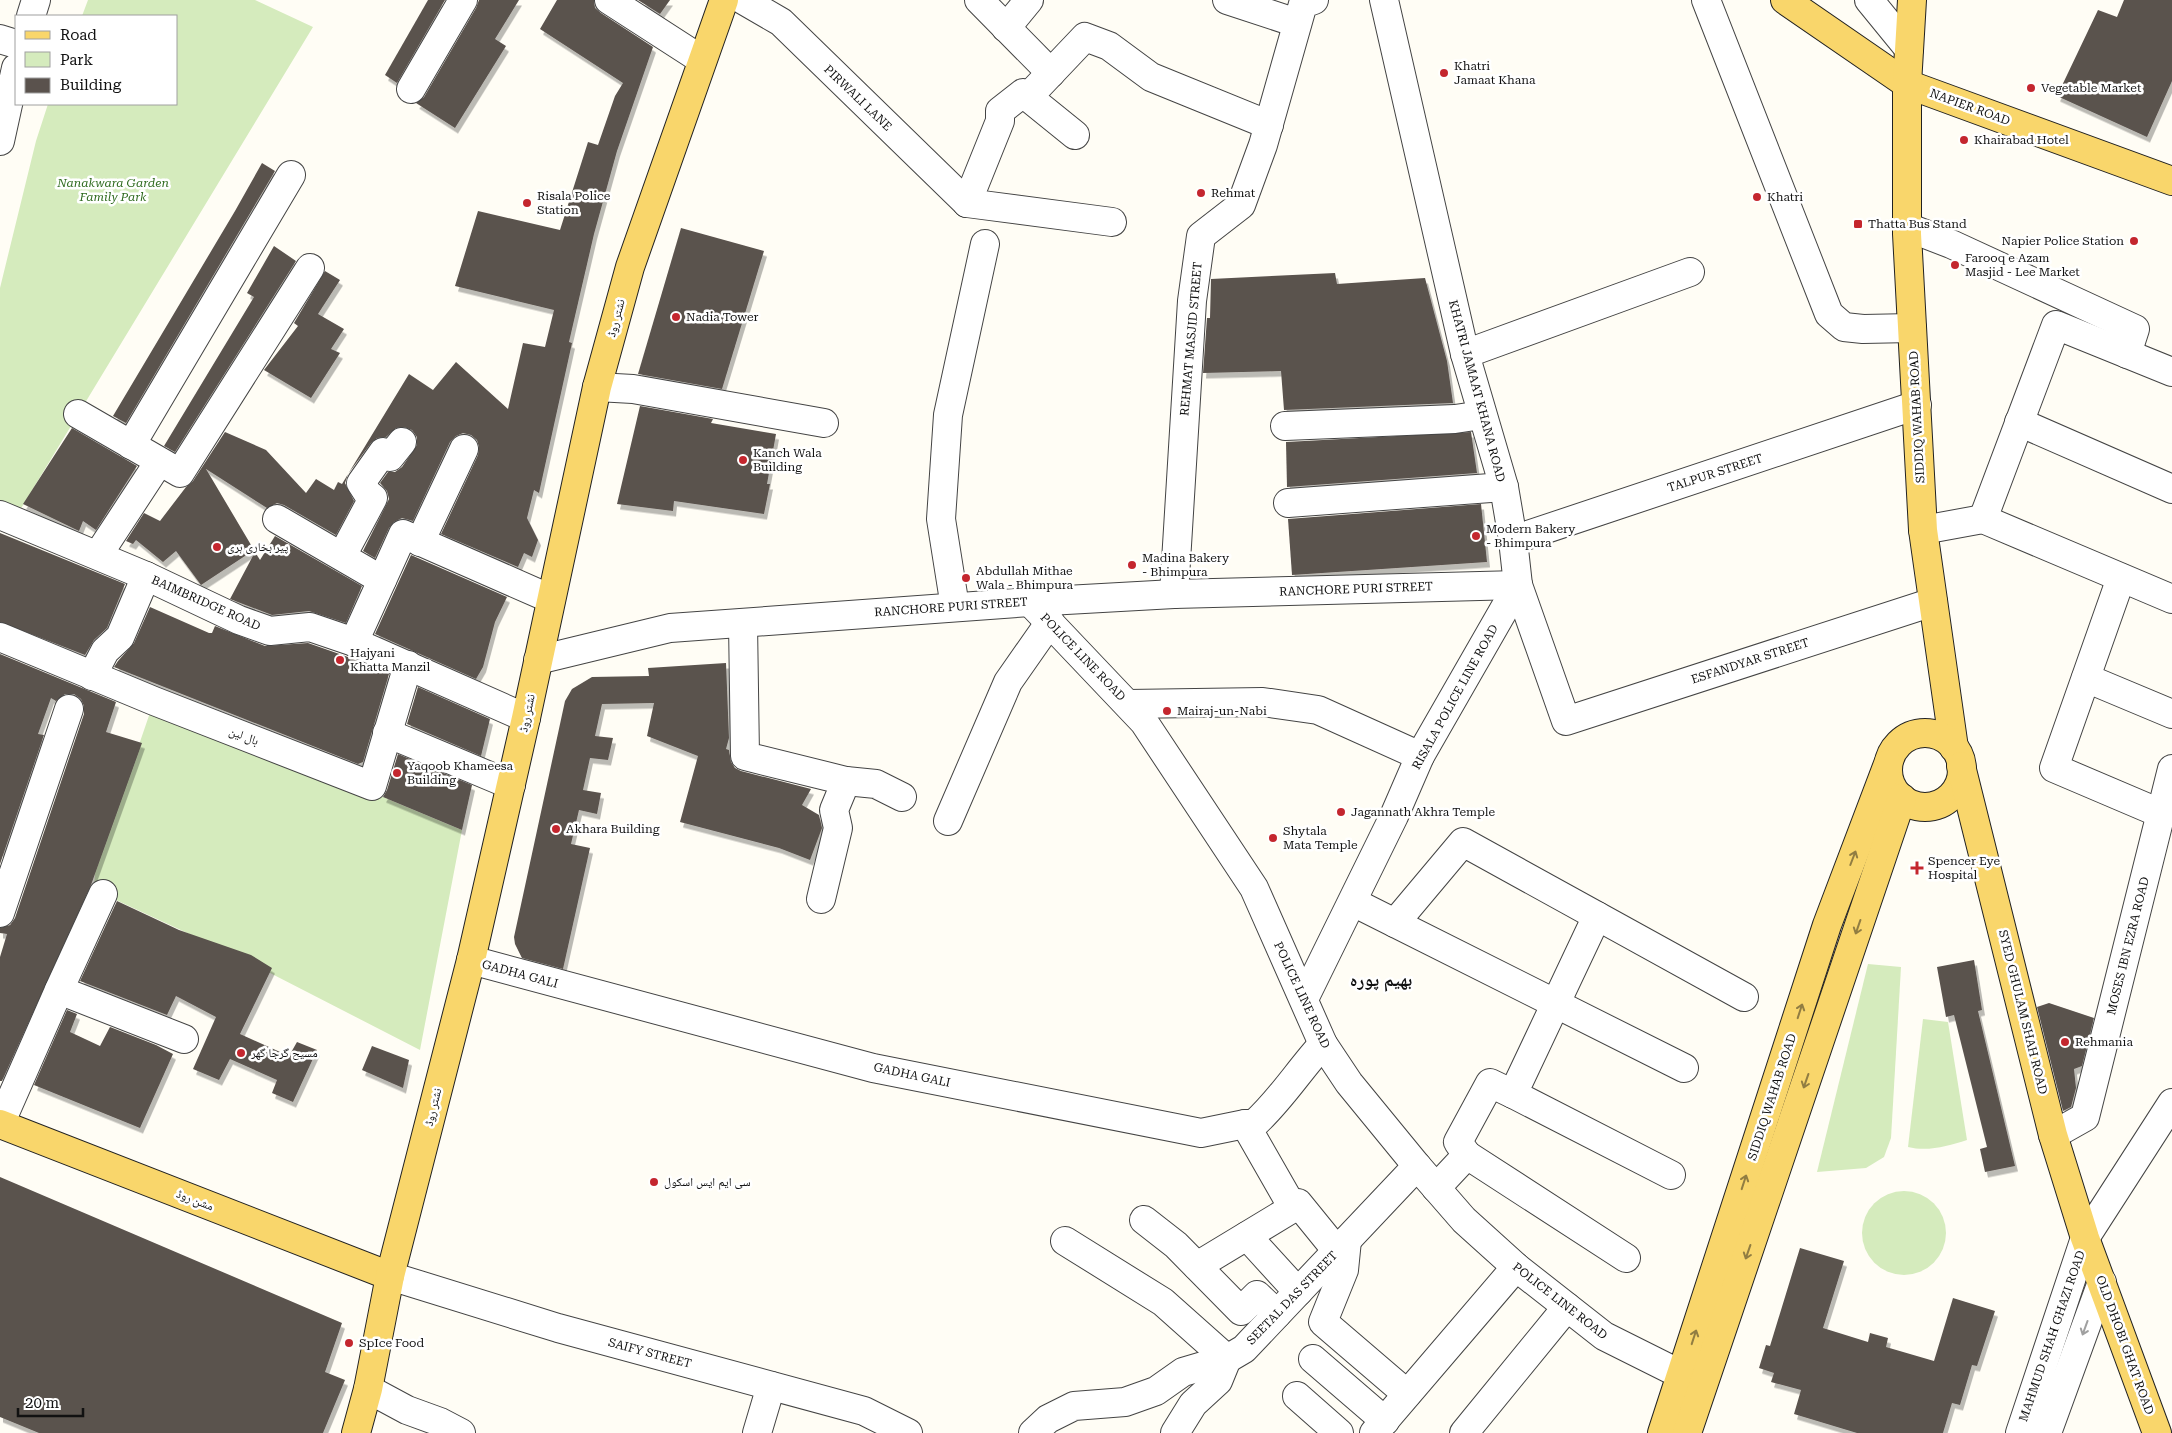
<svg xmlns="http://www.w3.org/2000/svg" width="2172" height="1433" viewBox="0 0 2172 1433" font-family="'Roboto Serif','Noto Naskh Arabic',serif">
<defs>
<filter id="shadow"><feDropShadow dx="3" dy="5.5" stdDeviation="0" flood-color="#0004"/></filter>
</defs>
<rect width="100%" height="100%" fill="#fffdf5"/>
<!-- green -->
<g fill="#d5ebbd">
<polygon points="88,0 255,0 313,27 14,520 0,515 0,288 36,141 48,104 176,104 176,16 82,16"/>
<polygon points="154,701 462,830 420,1050 237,956 103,894 94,887 95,873"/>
<polygon points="1868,964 1901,967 1891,1138 1884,1157 1866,1168 1817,1172"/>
<path d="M1923,1019L1948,1022L1967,1140C1948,1146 1928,1152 1908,1147Z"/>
<circle cx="1904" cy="1233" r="42"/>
</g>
<!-- building -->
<g fill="#5a524d" filter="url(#shadow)">
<polygon points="428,0 445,0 397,83 385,75"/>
<polygon points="479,0 519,0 495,39 506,46 455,128 416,103 424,97 476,8"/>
<polygon points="557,0 594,0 595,8 601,13 653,47 617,151 594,234 569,342 572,343 539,493 534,490 527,518 538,540 532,557 524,553 518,567 441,534 478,455 479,447 477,440 471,435 463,433 456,436 450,442 413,521 402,518 394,522 389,528 375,558 363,551 389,499 387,491 380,483 388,472 395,472 402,467 417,445 417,437 412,430 404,427 396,428 386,437 377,438 371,443 348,474 345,483 354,501 336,535 284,505 277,503 267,508 206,469 254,550 201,585 176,551 163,562 136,540 133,544 126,541 144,513 160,521 186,487 193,481 225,432 266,450 306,493 316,479 334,490 338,482 342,484 409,374 433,390 456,362 508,409 523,343 545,347 554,310 455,286 478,211 560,230 588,142 598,145 615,96 623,83 540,29"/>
<polygon points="638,0 670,0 660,14"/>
<polygon points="2124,0 2172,0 2172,81 2147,137 2057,96 2098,10 2117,17"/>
<polygon points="262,163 275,171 126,423 113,416 235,211"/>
<polygon points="681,228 764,251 722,389 638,374"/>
<polygon points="274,246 296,261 175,452 164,446 254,297 247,293"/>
<polygon points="325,271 340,280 318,314 344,329 331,349 340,353 311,398 264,370 298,326 294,323"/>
<polygon points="1335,273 1337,284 1425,278 1447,361 1453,403 1284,410 1281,371 1203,373 1207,318 1210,318 1211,279"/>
<polygon points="640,406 713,419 711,423 776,434 767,484 770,484 764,514 674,501 673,511 617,504"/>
<polygon points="72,428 137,466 96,530 83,521 79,531 23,504"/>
<polygon points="1471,432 1477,473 1287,487 1286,442"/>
<polygon points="1481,504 1487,562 1292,575 1288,519"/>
<polygon points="0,533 125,584 107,628 94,640 85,655 0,622"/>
<polygon points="275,536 362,586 346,623 309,611 272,615 230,599 255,552 260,560"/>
<polygon points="411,555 507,597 495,622 483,667 476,679 375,634"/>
<polygon points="150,607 209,633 212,633 215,626 265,646 308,643 348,657 389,674 363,762 358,764 114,667 118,661 134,643"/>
<polygon points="0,654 116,702 106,732 142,743 91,885 2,1081 0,1081 0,957 7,934 0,933 0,928 10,925 15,918 84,714 84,706 81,699 74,694 65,694 56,701 51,698 38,734 44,735 0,864"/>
<polygon points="726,663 729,738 726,749 729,750 731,762 735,768 741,771 811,789 802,805 819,815 822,828 810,860 779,848 680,822 698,756 647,736 654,703 602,704 595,736 613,738 608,760 590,758 583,790 601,793 597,814 579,810 571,844 590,848 563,969 522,958 515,944 514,937 565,701 572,689 592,677 649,676 648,668"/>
<polygon points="418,687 490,719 481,756 407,724"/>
<polygon points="398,754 472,785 462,830 383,797 387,790"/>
<polygon points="117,901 179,930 251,955 272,968 240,1034 289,1056 297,1042 317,1050 293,1102 272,1093 277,1080 230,1059 219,1080 193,1069 216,1017 176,996 167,1015 80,981"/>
<polygon points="1974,960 1982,1010 1978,1011 2015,1166 1985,1172 1980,1149 1987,1147 1954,1015 1946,1017 1937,967"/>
<polygon points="2049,1003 2094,1018 2082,1066 2074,1069 2076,1088 2071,1107 2063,1111 2037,1007"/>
<polygon points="67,1010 77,1014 70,1032 100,1046 110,1027 156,1045 173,1054 140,1128 34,1085"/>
<polygon points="372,1046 409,1060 403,1088 362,1070"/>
<polygon points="0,1177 342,1323 325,1372 345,1380 323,1433 39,1433 0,1417"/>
<polygon points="1800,1248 1844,1261 1823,1328 1868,1342 1870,1333 1888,1338 1886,1347 1934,1361 1953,1298 1995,1311 1977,1366 1972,1365 1960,1405 1952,1403 1943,1433 1857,1433 1794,1414 1801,1390 1771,1382 1774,1373 1759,1368 1766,1345 1770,1346"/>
</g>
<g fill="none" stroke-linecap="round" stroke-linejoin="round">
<defs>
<g id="minor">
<polyline points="609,0 702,60"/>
<polyline points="743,0 781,22 967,203"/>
<polyline points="979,0 1051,73"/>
<polyline points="1227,0 1297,23"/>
<polyline points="1384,0 1465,354 1504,487 1513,540 1518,585 1566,721 1933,602"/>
<polyline points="1706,0 1829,314 1844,327 1863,329 1912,328"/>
<polyline points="1869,0 1909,49"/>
<polyline points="31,16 36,0"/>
<polyline points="1006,28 1029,0"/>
<polyline points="0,39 16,44"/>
<polyline points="411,89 463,0"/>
<polyline points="1028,97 1075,135"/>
<polyline points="0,141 16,68"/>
<polyline points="967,203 1000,121 1000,111 1023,93 1028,97 1085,37 1109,46 1151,77 1269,125"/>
<polyline points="967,203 1112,222"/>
<polyline points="1907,227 1951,244 2135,329 2127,354"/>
<polyline points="1465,354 1690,272"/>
<polyline points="597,387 633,389 824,423"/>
<polyline points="78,414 180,473 310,268"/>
<polyline points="2019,422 2172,489"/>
<polyline points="1285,426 1455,419 1482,415"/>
<polyline points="131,445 291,175"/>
<polyline points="1288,503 1504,487"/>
<polyline points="0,515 146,576 239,620 270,631 310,627 354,642 526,718"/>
<polyline points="277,519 382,580"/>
<polyline points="1983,519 2056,325 2172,372"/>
<polyline points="1923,530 1983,519 2172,599"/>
<polyline points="1513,540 1917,405"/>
<polyline points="420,542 464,449"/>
<polyline points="98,555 159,462"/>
<polyline points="342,556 373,498 368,494 361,483 383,452 390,457 402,442"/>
<polyline points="2121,578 2054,768 2162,814"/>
<polyline points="1174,594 1192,301 1201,236 1241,205 1263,145 1303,4 1314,0"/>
<polyline points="1030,602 1144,722 1254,888 1323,1044 1349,1083 1417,1166 1464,1220 1516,1267 1604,1336 1702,1385"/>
<polyline points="955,607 941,519 948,415 985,244"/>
<polyline points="743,623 745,756 846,781 876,784 902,797"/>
<polyline points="0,637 154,701 372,786 408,665"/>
<polyline points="354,642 403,534 551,599"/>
<polyline points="538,660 670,628 1030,602 1174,594 1518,585"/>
<polyline points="92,676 105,651 120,637 146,576"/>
<polyline points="2086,678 2172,714"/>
<polyline points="1128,704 1263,702 1318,710 1420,756"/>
<polyline points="387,733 511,785"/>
<polyline points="948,821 1008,682 1050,622"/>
<polyline points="821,899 838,828 834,810 846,781"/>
<polyline points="1353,902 1684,1068"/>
<polyline points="0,913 69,709"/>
<polyline points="1597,916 1513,1094 1671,1175"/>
<polyline points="1395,923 1463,842 1744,997"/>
<path d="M471,960L873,1068L1201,1133L1245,1124H1254C1280,1101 1299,1070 1323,1044"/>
<polyline points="59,990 184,1039"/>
<polyline points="1304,999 1394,816 1420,756 1518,585"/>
<polyline points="0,1124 59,990 103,894"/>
<polyline points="2053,1135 2085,1117 2172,769"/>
<polyline points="1467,1155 1458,1142 1490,1083 1513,1094"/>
<polyline points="1436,1188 1467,1155 1626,1258"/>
<polyline points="1292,1207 1298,1203 1337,1251"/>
<polyline points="1144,1220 1176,1245 1241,1311 1257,1295 1277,1314"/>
<polyline points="1247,1236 1298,1292"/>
<polyline points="1347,1240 1344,1270 1323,1322 1407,1394"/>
<polyline points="1065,1241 1163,1302 1227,1359 1218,1381 1193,1404 1175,1433"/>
<polyline points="1197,1266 1293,1208 1245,1124"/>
<polyline points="390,1276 558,1328 864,1411 908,1433"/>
<polyline points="1313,1359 1385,1421"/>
<polyline points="368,1389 407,1410 440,1422 461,1433"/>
<polyline points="1297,1396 1339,1433"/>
<polyline points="757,1433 771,1386"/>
<polyline points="1033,1433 1048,1419 1074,1406 1125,1402 1156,1391 1183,1372 1227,1359 1244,1349 1417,1166"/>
<polyline points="1374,1433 1516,1267"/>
<polyline points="1464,1433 1567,1307"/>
<polyline points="2020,1433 2085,1238 2172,1103"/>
<polyline points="2047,1433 2102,1282"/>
</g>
<g id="major">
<polyline points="1785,0 1907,84 2172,181"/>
<polyline points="1912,0 1907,84 1907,234 1923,530 1954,748"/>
<circle cx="1925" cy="770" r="37"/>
<polyline points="1961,766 2053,1135 2085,1238 2157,1433"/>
<polyline points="0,1124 390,1276"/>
<polyline points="356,1433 368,1389 390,1276 471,960 526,718 597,387 630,267 724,0"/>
<polyline points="1662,1433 1827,925 1888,764"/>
<polyline points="1687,1433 1902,798"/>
</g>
</defs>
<!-- minor casing -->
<use href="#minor" stroke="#444" stroke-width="30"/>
<!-- major casing -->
<use href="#major" stroke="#222" stroke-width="30"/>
<!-- minor -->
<use href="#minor" stroke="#fff" stroke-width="28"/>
<!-- major -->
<use href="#major" stroke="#f9d66b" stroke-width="28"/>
</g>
<!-- one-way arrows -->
<defs><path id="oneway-shaft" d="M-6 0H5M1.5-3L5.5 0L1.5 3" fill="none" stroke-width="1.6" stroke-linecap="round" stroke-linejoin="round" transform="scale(1.25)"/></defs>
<g stroke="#917d42">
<use href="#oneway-shaft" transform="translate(1853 858) rotate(-69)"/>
<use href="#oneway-shaft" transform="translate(1858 927) rotate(109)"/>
<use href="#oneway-shaft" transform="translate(1800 1011) rotate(-72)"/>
<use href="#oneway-shaft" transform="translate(1806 1081) rotate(109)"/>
<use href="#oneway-shaft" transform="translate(1744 1182) rotate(-72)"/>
<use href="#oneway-shaft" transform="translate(1748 1252) rotate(109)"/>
<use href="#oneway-shaft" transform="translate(1694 1337) rotate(-72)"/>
</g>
<use stroke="#a0a0a0" href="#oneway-shaft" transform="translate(2085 1328) rotate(110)"/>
<!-- markers -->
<g fill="#c4262e" stroke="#fff" stroke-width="2">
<circle cx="1444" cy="73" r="5"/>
<circle cx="2031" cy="88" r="5"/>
<circle cx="1964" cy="140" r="5"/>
<circle cx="1201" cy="193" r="5"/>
<circle cx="1757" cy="197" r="5"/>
<circle cx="527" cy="203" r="5"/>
<rect x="1853" y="219" width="10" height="10" rx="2.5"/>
<circle cx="2134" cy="241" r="5"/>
<circle cx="1955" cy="265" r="5"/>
<circle cx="676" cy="317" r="5"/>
<circle cx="743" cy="460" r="5"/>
<circle cx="1476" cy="536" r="5"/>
<circle cx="217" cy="547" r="5"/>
<circle cx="1132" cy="565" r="5"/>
<circle cx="966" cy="578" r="5"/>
<circle cx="340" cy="660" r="5"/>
<circle cx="1167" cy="711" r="5"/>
<circle cx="397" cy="773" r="5"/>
<circle cx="1341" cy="812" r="5"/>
<circle cx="556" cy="829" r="5"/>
<circle cx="1273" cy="838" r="5"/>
<path d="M1914.5 860.5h5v5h5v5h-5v5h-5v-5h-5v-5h5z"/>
<circle cx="2065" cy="1042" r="5"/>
<circle cx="241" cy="1053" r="5"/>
<circle cx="654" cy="1182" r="5"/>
<circle cx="349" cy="1343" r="5"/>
</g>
<g text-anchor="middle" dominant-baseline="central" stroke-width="5" stroke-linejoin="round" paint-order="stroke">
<!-- poi labels -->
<g font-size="12" fill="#111" stroke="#fff" text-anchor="start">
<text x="1454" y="66">Khatri<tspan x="1454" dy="14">Jamaat Khana</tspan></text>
<text x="2041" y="88">Vegetable Market</text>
<text x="1974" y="140">Khairabad Hotel</text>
<text x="1211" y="193">Rehmat</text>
<text x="537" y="196">Risala Police<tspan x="537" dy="14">Station</tspan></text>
<text x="1767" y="197">Khatri</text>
<text x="1868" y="224">Thatta Bus Stand</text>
<text x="2124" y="241" text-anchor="end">Napier Police Station</text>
<text x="1965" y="258">Farooq e Azam<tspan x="1965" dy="14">Masjid - Lee Market</tspan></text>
<text x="686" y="317">Nadia Tower</text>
<text x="753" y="453">Kanch Wala<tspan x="753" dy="14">Building</tspan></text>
<text x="1486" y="529">Modern Bakery<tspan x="1486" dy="14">- Bhimpura</tspan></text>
<text x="227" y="547">پیر بخاری ہری</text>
<text x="1142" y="558">Madina Bakery<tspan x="1142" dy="14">- Bhimpura</tspan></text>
<text x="976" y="571">Abdullah Mithae<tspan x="976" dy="14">Wala - Bhimpura</tspan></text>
<text x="350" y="653">Hajyani<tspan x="350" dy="14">Khatta Manzil</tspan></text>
<text x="1177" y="711">Mairaj-un-Nabi</text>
<text x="407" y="766">Yaqoob Khameesa<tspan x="407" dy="14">Building</tspan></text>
<text x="1351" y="812">Jagannath Akhra Temple</text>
<text x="566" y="829">Akhara Building</text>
<text x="1283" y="831">Shytala<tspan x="1283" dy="14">Mata Temple</tspan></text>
<text x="1928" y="861">Spencer Eye<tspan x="1928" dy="14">Hospital</tspan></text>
<text x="2075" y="1042">Rehmania</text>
<text x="251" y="1053">مسیح گرجا گھر</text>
<text x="664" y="1182">سی ایم ایس اسکول</text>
<text x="359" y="1343">SpIce Food</text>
</g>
<!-- street labels -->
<g font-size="12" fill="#111" stroke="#fff">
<text transform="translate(858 98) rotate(44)">PIRWALI LANE</text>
<text transform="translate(1970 107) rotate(20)">NAPIER ROAD</text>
<text transform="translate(616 318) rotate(-75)">نشتر روڈ</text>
<text transform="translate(1191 339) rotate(-85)">REHMAT MASJID STREET</text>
<text transform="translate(1477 391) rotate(75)">KHATRI JAMAAT KHANA ROAD</text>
<text transform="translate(1917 417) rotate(-93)">SIDDIQ WAHAB ROAD</text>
<text transform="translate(1715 473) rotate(-18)">TALPUR STREET</text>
<text transform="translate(1356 589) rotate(-2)">RANCHORE PURI STREET</text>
<text transform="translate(206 603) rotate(24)">BAIMBRIDGE ROAD</text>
<text transform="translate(951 607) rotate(-4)">RANCHORE PURI STREET</text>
<text transform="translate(1083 657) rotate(46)">POLICE LINE ROAD</text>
<text transform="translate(1750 661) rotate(-18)">ESFANDYAR STREET</text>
<text transform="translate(1455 697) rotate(-61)">RISALA POLICE LINE ROAD</text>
<text transform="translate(527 713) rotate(-78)">نشتر روڈ</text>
<text transform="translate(244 736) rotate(21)">بال لین</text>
<text transform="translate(2128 946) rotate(-76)">MOSES IBN EZRA ROAD</text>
<text transform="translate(520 974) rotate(15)">GADHA GALI</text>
<text transform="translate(1302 995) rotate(65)">POLICE LINE ROAD</text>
<text transform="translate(2023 1012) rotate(76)">SYED GHULAM SHAH ROAD</text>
<text transform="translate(912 1075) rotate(12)">GADHA GALI</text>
<text transform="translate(1772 1097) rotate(-72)">SIDDIQ WAHAB ROAD</text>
<text transform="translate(433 1107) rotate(-76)">نشتر روڈ</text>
<text transform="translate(195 1200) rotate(21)">مشن روڈ</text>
<text transform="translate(1292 1298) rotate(-46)">SEETAL DAS STREET</text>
<text transform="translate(1560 1301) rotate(38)">POLICE LINE ROAD</text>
<text transform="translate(2052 1336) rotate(-71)">MAHMUD SHAH GHAZI ROAD</text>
<text transform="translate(2125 1345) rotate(70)">OLD DHOBI GHAT ROAD</text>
<text transform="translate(650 1353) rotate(15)">SAIFY STREET</text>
</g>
<!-- park labels -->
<g font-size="12" font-style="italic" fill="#2f6b1f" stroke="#fff">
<text x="113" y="183">Nanakwara Garden<tspan x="113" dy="14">Family Park</tspan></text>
</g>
<!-- district labels -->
<g font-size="18" font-weight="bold" fill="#111" stroke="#fff">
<text x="1381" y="979">بھیم پورہ</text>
</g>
</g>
<!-- legend -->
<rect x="15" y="15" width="162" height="90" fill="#ffffff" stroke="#a0a0a0"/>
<rect x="25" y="31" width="25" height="8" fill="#f9d66b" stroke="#a0a0a0"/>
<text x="60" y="40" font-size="15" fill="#111111">Road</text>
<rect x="25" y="52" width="25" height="15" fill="#d5ebbd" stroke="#a0a0a0"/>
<text x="60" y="65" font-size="15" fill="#111111">Park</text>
<rect x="25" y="78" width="25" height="15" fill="#5a524d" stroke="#a0a0a0"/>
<text x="60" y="90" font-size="15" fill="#111111">Building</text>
<!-- scale -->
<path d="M18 1408v8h65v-8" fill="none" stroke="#111111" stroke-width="2.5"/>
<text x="25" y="1408" font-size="15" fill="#111111" stroke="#ffffff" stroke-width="4" paint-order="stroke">20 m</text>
</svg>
